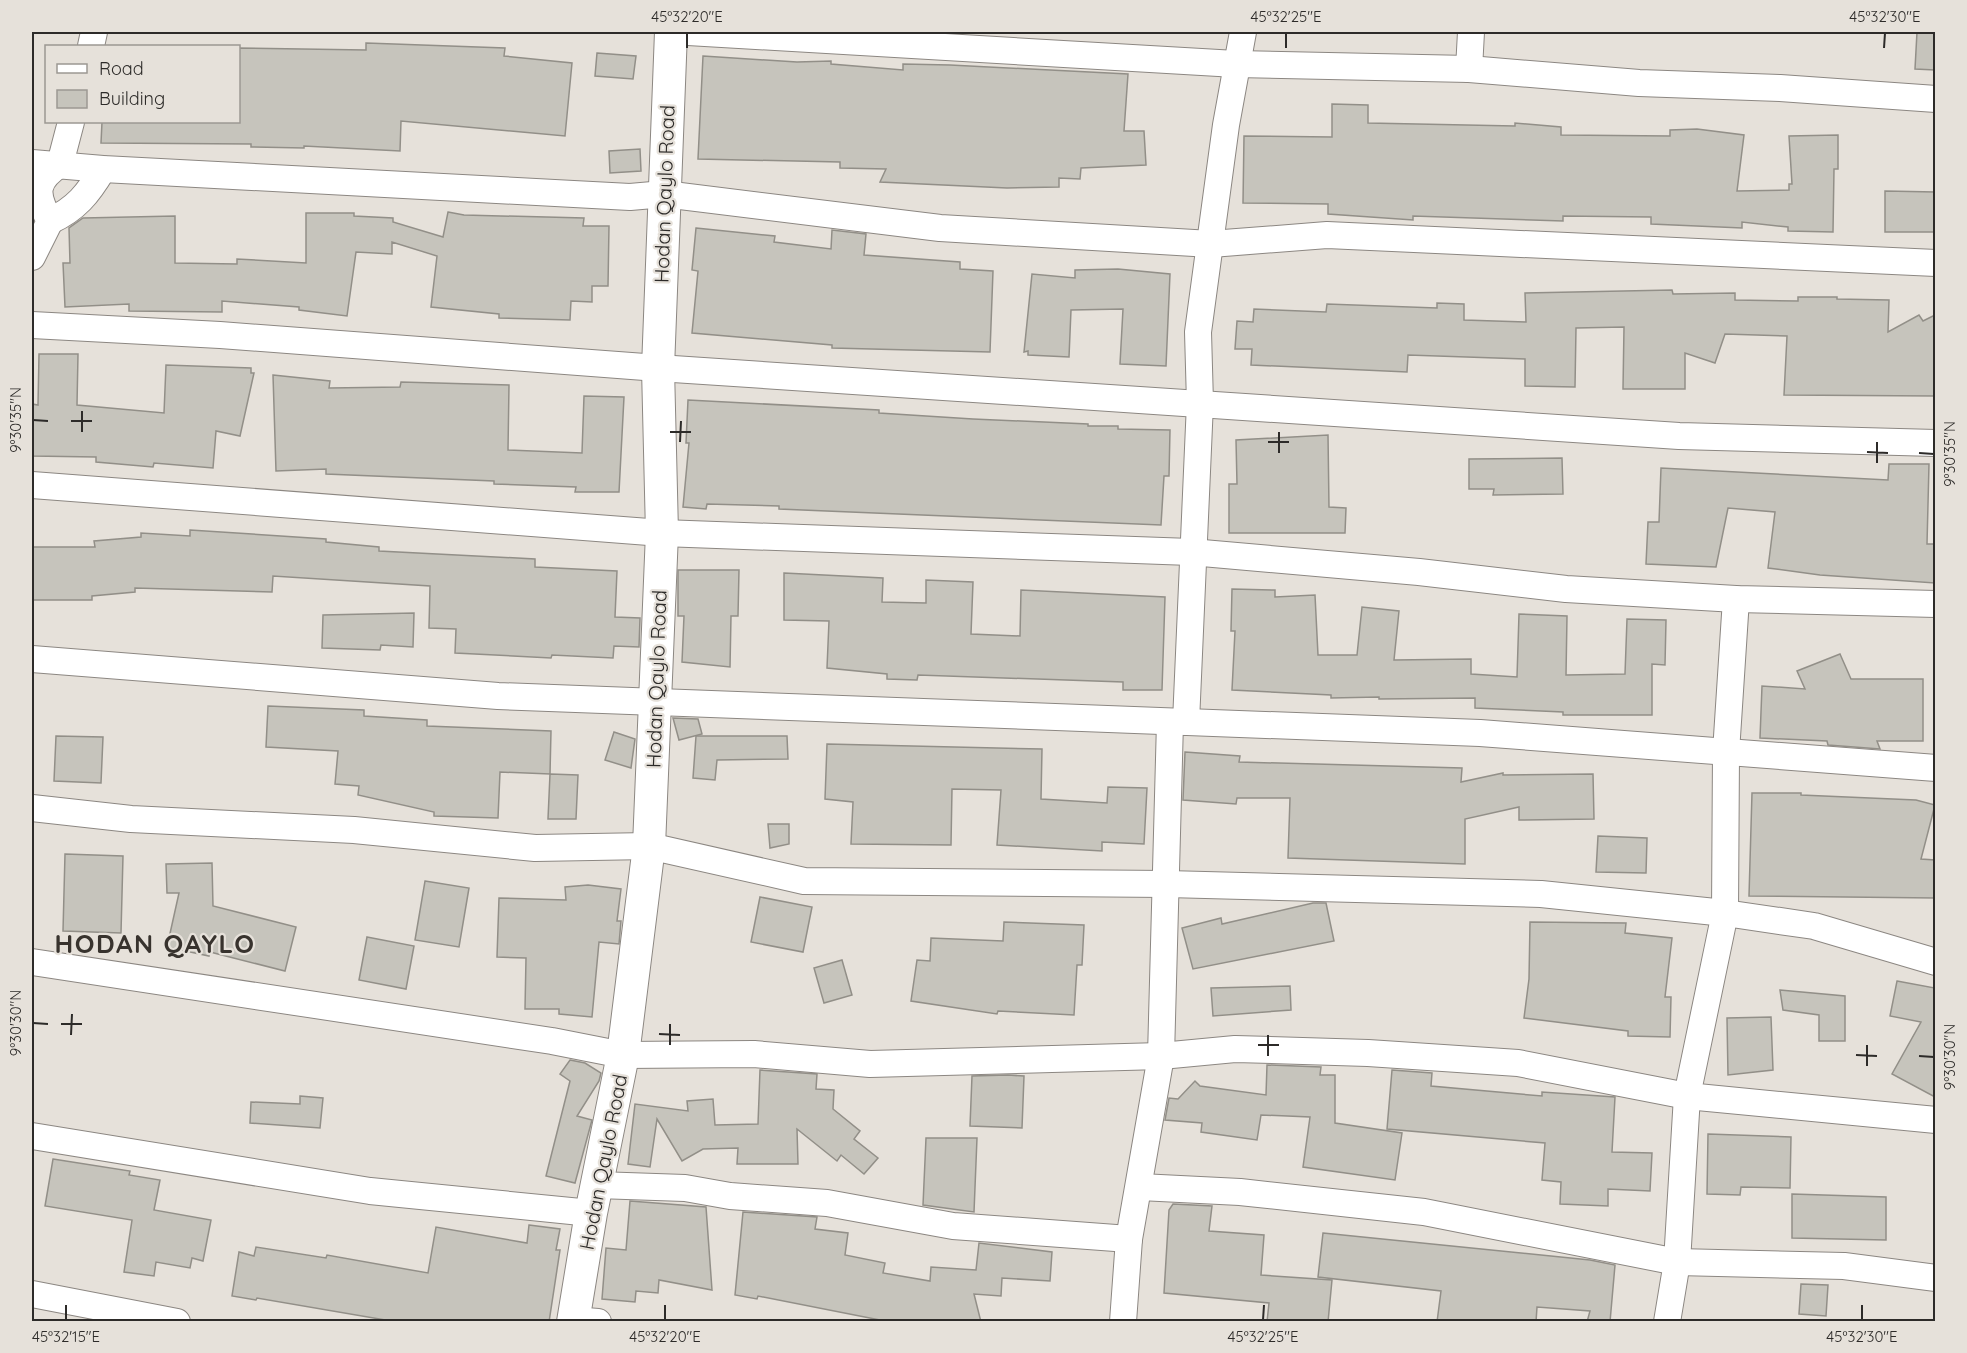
<svg xmlns="http://www.w3.org/2000/svg" width="1967" height="1353" viewBox="0 0 1967 1353" font-family="Quicksand,sans-serif">
<rect width="100%" height="100%" fill="#e6e1da"/>
<!-- building -->
<g fill="#c6c4bc" stroke="#928f88" stroke-width="1.5">
<polygon points="1917,32 1935,32 1935,70 1915,69"/>
<polygon points="366,43 505,48 504,56 572,63 565,136 401,121 400,151 304,146 304,148 251,147 251,144 101,143 102,122 238,122 238,48 366,50"/>
<polygon points="597,53 636,56 633,79 595,76"/>
<polygon points="703,56 797,62 831,61 831,64 903,70 903,64 950,65 1128,74 1124,131 1144,131 1146,165 1081,168 1080,179 1059,178 1059,187 1007,188 880,182 886,169 840,168 840,162 698,159"/>
<polygon points="1332,104 1368,105 1368,123 1515,126 1515,123 1561,127 1561,135 1670,136 1670,130 1697,129 1744,135 1737,191 1789,190 1789,184 1792,184 1789,136 1838,135 1838,169 1834,169 1833,232 1788,231 1788,227 1742,222 1742,228 1651,224 1651,217 1563,216 1563,221 1413,216 1413,220 1328,214 1328,204 1243,203 1244,136 1332,137"/>
<polygon points="640,149 641,171 610,173 609,151"/>
<polygon points="1885,191 1935,192 1935,232 1885,232"/>
<polygon points="448,212 464,215 584,218 583,226 609,226 608,286 592,286 592,302 571,301 570,320 499,318 499,314 431,307 437,256 392,242 392,254 356,252 347,316 299,310 299,307 222,301 222,312 129,311 129,304 65,307 63,263 70,263 69,228 83,218 175,216 175,263 237,264 237,259 306,263 306,213 354,213 354,216 393,218 393,222 443,237"/>
<polygon points="696,228 775,236 774,242 831,249 832,230 866,234 864,255 960,262 960,269 993,271 990,352 832,348 832,345 692,333 698,271 692,270"/>
<polygon points="1118,269 1170,274 1166,366 1120,364 1123,309 1071,310 1069,357 1028,355 1028,351 1024,352 1032,274 1075,278 1075,270"/>
<polygon points="1672,290 1673,294 1735,293 1735,300 1798,301 1798,297 1837,297 1837,299 1889,300 1888,332 1919,315 1923,321 1935,315 1935,396 1784,395 1787,336 1725,334 1715,363 1685,353 1685,389 1623,389 1624,327 1576,328 1575,387 1525,386 1525,359 1408,355 1407,372 1251,365 1252,349 1235,349 1237,321 1253,322 1254,309 1326,312 1327,304 1437,308 1437,303 1464,304 1464,320 1526,322 1525,293"/>
<polygon points="39,354 78,354 77,405 164,413 166,365 251,368 251,373 254,373 240,436 216,431 213,468 154,463 153,467 96,462 96,457 32,456 32,404 38,405"/>
<polygon points="273,375 330,381 329,388 400,387 401,382 509,385 508,450 582,453 584,396 624,397 619,492 575,492 576,487 494,484 494,481 326,474 326,469 276,471"/>
<polygon points="688,400 879,410 879,413 973,419 1088,424 1088,426 1118,426 1118,429 1170,430 1169,476 1164,476 1161,525 779,509 779,506 707,504 706,509 683,507 689,443 686,443"/>
<polygon points="1328,435 1329,507 1346,508 1345,533 1229,533 1229,484 1237,484 1236,440"/>
<polygon points="1562,458 1563,494 1493,495 1494,489 1469,489 1469,459"/>
<polygon points="1889,464 1929,464 1927,544 1935,544 1935,583 1820,575 1768,568 1775,512 1728,508 1716,567 1646,564 1648,522 1659,522 1661,468 1888,480"/>
<polygon points="190,530 326,539 326,542 379,547 379,551 535,559 535,567 617,571 615,617 640,618 639,647 614,646 613,658 552,655 551,658 455,653 456,629 429,628 430,586 273,576 272,592 135,588 135,592 92,596 92,600 32,600 32,547 95,547 94,541 141,537 141,533 190,536"/>
<polygon points="678,570 739,570 738,616 731,616 730,667 682,662 684,616 678,616"/>
<polygon points="784,573 883,578 882,602 926,603 926,580 973,582 971,634 1020,636 1021,590 1165,597 1162,690 1123,690 1123,682 918,675 917,680 887,679 887,674 827,668 829,621 784,620"/>
<polygon points="1232,589 1275,590 1275,597 1315,595 1318,655 1357,655 1362,607 1399,611 1394,660 1471,659 1471,674 1517,677 1519,614 1567,616 1566,675 1625,674 1627,619 1666,620 1665,665 1652,664 1652,715 1563,715 1563,712 1475,708 1475,698 1379,699 1379,697 1331,698 1331,695 1232,690 1235,631 1231,631"/>
<polygon points="414,613 413,647 381,645 380,650 322,648 323,615"/>
<polygon points="1840,654 1851,679 1923,679 1923,741 1877,741 1880,749 1828,745 1827,741 1760,738 1762,686 1805,689 1797,671"/>
<polygon points="268,706 364,710 364,716 427,720 427,726 551,731 550,774 500,772 498,818 434,816 434,812 358,795 359,786 335,784 338,751 266,747"/>
<polygon points="673,718 698,719 702,734 679,740"/>
<polygon points="614,732 635,739 631,768 605,760"/>
<polygon points="56,736 103,737 101,783 54,781"/>
<polygon points="696,736 787,736 788,759 717,760 715,780 693,778"/>
<polygon points="827,744 1042,749 1041,799 1107,803 1108,787 1147,788 1144,844 1102,842 1102,851 997,845 1001,790 952,789 951,845 851,844 853,802 825,799"/>
<polygon points="1185,752 1240,756 1239,762 1462,768 1461,782 1503,773 1503,775 1593,774 1594,819 1519,820 1519,807 1465,819 1465,864 1288,858 1290,798 1237,798 1236,804 1183,800"/>
<polygon points="550,774 578,775 576,819 548,819"/>
<polygon points="1752,793 1801,793 1801,795 1916,800 1935,805 1921,859 1935,860 1935,898 1749,896"/>
<polygon points="768,824 789,824 789,844 770,848"/>
<polygon points="1598,836 1647,838 1646,873 1596,872"/>
<polygon points="65,854 123,856 121,933 63,931"/>
<polygon points="212,863 213,906 296,927 285,971 210,952 209,956 167,947 179,893 167,893 166,864"/>
<polygon points="425,881 469,888 459,947 415,940"/>
<polygon points="588,885 621,889 617,921 621,921 619,944 599,942 592,1017 559,1014 559,1009 525,1009 526,958 497,957 499,898 566,900 565,887"/>
<polygon points="760,897 812,907 803,952 751,942"/>
<polygon points="1313,903 1326,903 1334,941 1193,969 1182,928 1221,918 1222,924"/>
<polygon points="1004,922 1084,925 1082,965 1077,965 1074,1015 998,1011 997,1014 911,1001 917,960 930,961 931,938 1003,941"/>
<polygon points="1530,922 1626,923 1625,933 1672,938 1665,997 1671,997 1670,1037 1628,1036 1628,1031 1524,1018 1529,979"/>
<polygon points="367,937 414,946 406,989 359,980"/>
<polygon points="842,960 852,995 824,1003 814,968"/>
<polygon points="1897,981 1935,988 1935,1097 1892,1074 1921,1022 1890,1016"/>
<polygon points="1290,986 1291,1010 1213,1016 1211,988"/>
<polygon points="1780,990 1845,996 1845,1041 1819,1041 1819,1015 1783,1010"/>
<polygon points="1771,1017 1773,1070 1728,1075 1727,1018"/>
<polygon points="570,1060 585,1063 601,1073 599,1081 577,1116 592,1120 575,1183 546,1176 570,1081 560,1074"/>
<polygon points="1267,1065 1321,1067 1320,1075 1335,1075 1335,1123 1402,1133 1395,1180 1303,1167 1310,1117 1261,1115 1257,1140 1201,1132 1202,1123 1165,1120 1169,1098 1178,1099 1195,1081 1200,1086 1266,1095"/>
<polygon points="760,1070 817,1074 816,1089 834,1090 833,1109 860,1131 854,1139 878,1158 864,1174 841,1155 837,1161 797,1129 798,1164 737,1164 738,1148 703,1149 682,1161 657,1119 650,1167 628,1164 635,1104 688,1111 687,1101 713,1099 715,1125 758,1124"/>
<polygon points="1392,1070 1432,1073 1431,1086 1542,1096 1542,1092 1615,1097 1612,1152 1652,1153 1650,1191 1608,1189 1608,1206 1560,1204 1561,1182 1542,1180 1545,1143 1387,1129"/>
<polygon points="1008,1075 1024,1076 1022,1128 970,1126 972,1076"/>
<polygon points="300,1096 323,1098 320,1128 250,1123 251,1102 300,1104"/>
<polygon points="1708,1134 1791,1137 1790,1188 1741,1187 1740,1195 1707,1194"/>
<polygon points="926,1138 977,1138 974,1212 923,1205"/>
<polygon points="53,1159 130,1171 129,1175 160,1180 154,1210 211,1220 203,1261 192,1258 190,1268 156,1262 154,1276 124,1272 132,1220 45,1206"/>
<polygon points="1792,1194 1886,1197 1886,1240 1792,1238"/>
<polygon points="630,1201 706,1207 712,1290 659,1280 658,1293 636,1291 635,1302 602,1299 606,1248 626,1250"/>
<polygon points="1173,1204 1212,1206 1209,1231 1264,1235 1261,1275 1332,1280 1328,1322 1267,1322 1269,1303 1164,1293 1169,1210"/>
<polygon points="743,1212 817,1217 815,1229 848,1233 845,1255 885,1263 883,1273 930,1281 931,1267 976,1270 979,1243 1052,1252 1050,1281 1002,1278 1001,1296 974,1294 981,1322 890,1322 758,1296 757,1299 735,1295"/>
<polygon points="529,1225 560,1229 556,1250 560,1250 549,1322 397,1322 257,1298 256,1300 232,1296 239,1252 254,1256 256,1247 326,1258 327,1255 428,1273 436,1227 527,1243"/>
<polygon points="1323,1233 1590,1260 1615,1265 1610,1322 1587,1322 1590,1311 1537,1307 1536,1322 1437,1322 1441,1291 1318,1277"/>
<polygon points="1801,1284 1828,1285 1826,1316 1799,1314"/>
</g>
<g fill="none" stroke-linecap="round" stroke-linejoin="round">
<defs>
<g id="minor">
<polyline points="688,32 1236,64 1469,69 1639,83 1780,88 1936,99"/>
<polyline points="91,46 94,32"/>
<polyline points="1469,69 1471,32"/>
<polyline points="32,163 103,169 630,197 664,194 940,228 1211,244 1327,235 1936,263"/>
<path d="M50,221C76,209 88,194 103,169"/>
<path d="M32,257L50,221C35,194 34,182 60,164L71,122"/>
<polyline points="32,325 220,335 658,368 1679,436 1936,443"/>
<polyline points="32,485 662,533 1191,552 1419,572 1566,589 1736,599 1936,604"/>
<polyline points="32,659 498,696 1480,733 1936,768"/>
<polyline points="1186,722 1200,403 1198,332 1226,125 1243,32"/>
<polyline points="32,808 131,819 354,830 535,848 649,846 804,881 1167,884 1541,894 1725,913 1814,926 1936,962"/>
<polyline points="32,962 552,1041 623,1055 754,1054 870,1064 1161,1056 1235,1049 1368,1053 1518,1063 1687,1096 1936,1120"/>
<polyline points="32,1136 370,1191 591,1213"/>
<polyline points="597,1185 685,1188 730,1196 827,1203 953,1226 1129,1239"/>
<polyline points="1140,1187 1240,1192 1424,1212 1677,1262 1844,1266 1936,1278"/>
<polyline points="32,1294 177,1322"/>
<polyline points="573,1320 598,1322"/>
<polyline points="1123,1322 1129,1239 1161,1056 1170,722"/>
<polyline points="1667,1322 1677,1262 1687,1096 1725,913 1726,752 1736,599"/>
</g>
<polyline id="tertiary" points="573,1322 591,1213 623,1055 649,846 662,533 658,368 671,32"/>
</defs>
<!-- minor casing -->
<use href="#minor" stroke="#8c8782" stroke-width="28"/>
<!-- tertiary casing -->
<use href="#tertiary" stroke="#8c8782" stroke-width="34"/>
<!-- minor -->
<use href="#minor" stroke="#fff" stroke-width="26"/>
<!-- tertiary -->
<use href="#tertiary" stroke="#fff" stroke-width="32"/>
</g>
<!-- ticks -->
<path fill="none" stroke="#2d2b29" stroke-width="2" d="M687,48V33M1286,48V33M1884,48L1885,33M33,420L48,421M71,421H92M82,432V411M670,432H691M680,442L681,421M1268,442H1289M1867,452L1888,453M1279,453V432M1919,453L1934,454M1877,463V442M33,1023L48,1024M61,1024H82M659,1034L680,1035M71,1035L72,1014M670,1045V1024M1258,1045H1279M1856,1055L1877,1056M1268,1056V1035M1919,1056L1934,1057M1867,1066V1045M66,1320V1305M665,1320V1305M1263,1320L1264,1305M1862,1320V1305"/>
<g text-anchor="middle" dominant-baseline="central" stroke-width="4.5" stroke-linejoin="round" paint-order="stroke">
<!-- street labels -->
<g font-size="20" fill="#2d2b29" stroke="#e6e1da">
<text transform="translate(664 194) rotate(-88)">Hodan Qaylo Road</text>
<text transform="translate(656 679) rotate(-88)">Hodan Qaylo Road</text>
<text transform="translate(603 1162) rotate(-79)">Hodan Qaylo Road</text>
</g>
<!-- district labels -->
<g font-size="26" font-weight="bold" letter-spacing="1.5" fill="#38332e" stroke="#e6e1da">
<text x="155" y="943">HODAN QAYLO</text>
</g>
</g>
<!-- border -->
<rect width="1967" height="1353" fill="none" stroke="#e6e1da" stroke-width="66"/>
<!-- legend -->
<rect x="45" y="45" width="195" height="78" fill="#e6e1da" stroke="#9c9893" stroke-width="1.5"/>
<rect x="57" y="64" width="30" height="9" fill="#ffffff" stroke="#9c9893" stroke-width="1.5"/>
<text x="99" y="75" font-size="18" fill="#2d2b29">Road</text>
<rect x="57" y="90" width="30" height="18" fill="#c6c4bc" stroke="#9c9893" stroke-width="1.5"/>
<text x="99" y="105" font-size="18" fill="#2d2b29">Building</text>
<rect x="33" y="33" width="1901" height="1287" fill="none" stroke="#2d2b29" stroke-width="2"/>
<g font-size="15" text-anchor="middle" fill="#2d2b29">
<text x="687" y="22">45°32'20"E</text>
<text x="1286" y="22">45°32'25"E</text>
<text x="1885" y="22">45°32'30"E</text>
<text transform="translate(16 420) rotate(-90)" y="5">9°30'35"N</text>
<text transform="translate(1950 454) rotate(-90)" y="5">9°30'35"N</text>
<text transform="translate(16 1023) rotate(-90)" y="5">9°30'30"N</text>
<text transform="translate(1950 1057) rotate(-90)" y="5">9°30'30"N</text>
<text x="66" y="1342">45°32'15"E</text>
<text x="665" y="1342">45°32'20"E</text>
<text x="1263" y="1342">45°32'25"E</text>
<text x="1862" y="1342">45°32'30"E</text>
</g>
</svg>
